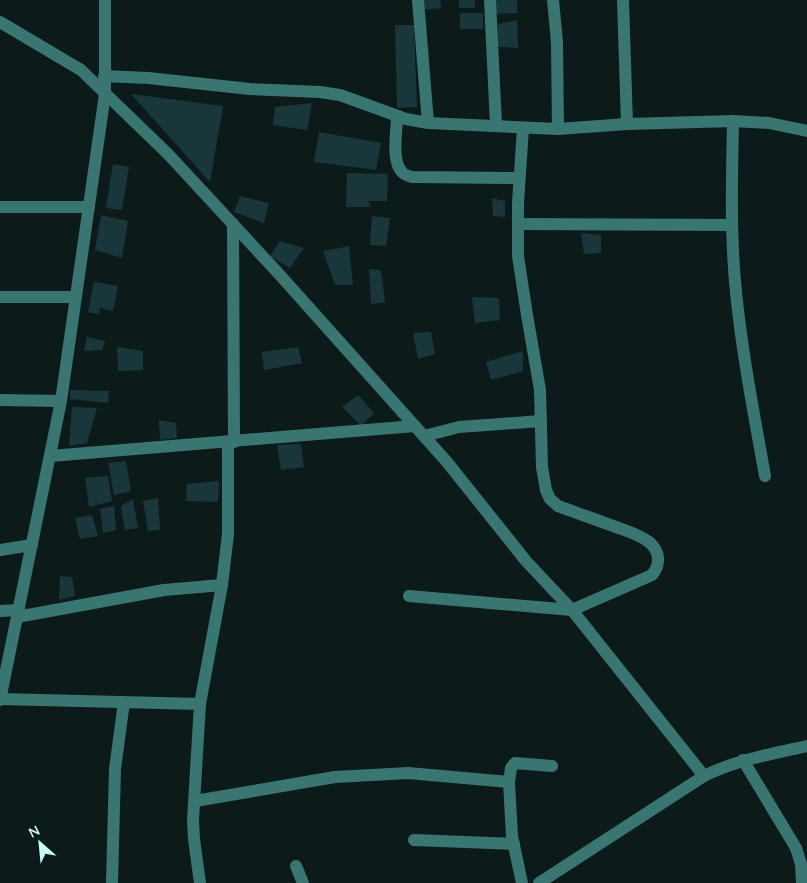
<svg xmlns="http://www.w3.org/2000/svg" width="807" height="883" viewBox="0 0 807 883" font-family="Quicksand,sans-serif">
<rect width="100%" height="100%" fill="#0c1a1a"/>
<!-- building -->
<g fill="#19373a">
<polygon points="423,0 440,0 441,8 423,10"/>
<rect x="459" y="0" width="16" height="8"/>
<polygon points="493,0 517,0 517,13 494,14"/>
<rect x="460" y="13" width="23" height="16"/>
<polygon points="517,20 518,48 498,47 498,24"/>
<polygon points="395,25 414,25 417,107 397,108"/>
<polygon points="131,94 223,106 210,182"/>
<polygon points="312,103 307,130 273,125 275,107"/>
<polygon points="319,132 381,143 376,170 314,162"/>
<polygon points="113,164 129,167 122,210 106,208"/>
<polygon points="347,173 388,174 387,201 368,201 371,207 346,207"/>
<polygon points="240,196 269,203 264,223 234,212"/>
<polygon points="492,198 505,201 505,217 493,216"/>
<polygon points="101,215 128,221 122,258 95,250"/>
<polygon points="372,216 390,218 386,246 370,245"/>
<polygon points="581,233 601,235 601,253 584,254"/>
<polygon points="280,241 304,248 290,268 270,256"/>
<polygon points="349,246 353,285 335,285 323,251"/>
<polygon points="369,269 381,270 385,302 371,304"/>
<polygon points="94,282 118,286 113,311 100,308 99,314 88,312"/>
<polygon points="472,297 499,298 500,320 475,323"/>
<polygon points="431,332 435,354 418,359 413,333"/>
<polygon points="87,337 105,341 102,350 84,351"/>
<polygon points="117,347 143,351 143,370 118,371"/>
<polygon points="298,347 302,363 264,370 262,352"/>
<polygon points="523,351 523,371 491,380 486,362"/>
<polygon points="70,390 109,391 108,403 70,399"/>
<polygon points="358,395 374,413 361,426 342,407"/>
<polygon points="72,407 97,408 87,443 69,446"/>
<polygon points="159,420 176,423 177,438 160,440"/>
<polygon points="301,444 304,467 281,470 277,445"/>
<polygon points="126,461 131,491 114,495 108,463"/>
<polygon points="108,476 112,501 89,507 85,478"/>
<polygon points="219,481 218,502 186,501 187,484"/>
<polygon points="158,498 160,530 148,531 143,501"/>
<polygon points="133,499 138,528 125,530 121,506"/>
<polygon points="114,506 116,530 103,533 100,509"/>
<polygon points="92,515 98,536 80,539 75,518"/>
<polygon points="60,576 72,577 75,596 59,600"/>
</g>
<g fill="none" stroke-linecap="round" stroke-linejoin="round">
<!-- minor -->
<g stroke="#3a7671" stroke-width="12">
<polyline points="418,0 428,123"/>
<polyline points="490,0 496,125"/>
<polyline points="553,0 557,42 558,129"/>
<polyline points="623,0 627,124"/>
<polyline points="0,22 81,70 168,154 279,274 447,462 526,561 572,610 704,776"/>
<polyline points="104,76 148,78 250,89 320,92 340,95 406,119 428,123 558,129 627,124 733,121 769,123 807,131"/>
<path d="M397,116C397,131 391,161 402,172C404,175 409,176 412,177L519,178"/>
<path d="M733,121C732,177 730,235 736,292C742,353 754,414 765,476"/>
<polyline points="0,207 89,207"/>
<polyline points="233,224 234,442"/>
<polyline points="518,224 732,225"/>
<polyline points="0,297 76,297"/>
<polyline points="0,400 61,401"/>
<polyline points="424,436 459,427 541,421"/>
<polyline points="50,456 415,426"/>
<polyline points="0,550 32,545"/>
<path d="M409,596L572,610L652,575C661,564 660,551 649,542C640,535 627,531 616,527C597,520 577,513 558,506L550,499L546,490L542,467L540,390L527,315L518,256V203L523,128"/>
<polyline points="0,611 19,610"/>
<polyline points="17,617 164,590 222,585"/>
<polyline points="0,699 200,704"/>
<polyline points="0,700 61,401 105,94 105,0"/>
<polyline points="743,760 796,848 801,864 802,883"/>
<polyline points="509,782 511,768 515,763 552,766"/>
<polyline points="195,801 335,777 408,773 509,782 512,836 522,883"/>
<polyline points="414,840 514,844"/>
<polyline points="296,866 303,883"/>
<polyline points="112,883 115,769 124,702"/>
<polyline points="200,883 194,839 193,820 200,704 222,585 228,534 228,442"/>
<path d="M539,883L704,776C736,760 771,754 807,746"/>
</g>
</g>
<!-- north arrow -->
<g transform="translate(40 843) rotate(333)" stroke="#0c1a1a" stroke-width="4" paint-order="stroke">
<path d="M0-4L9 19L0 12L-9 19Z" fill="#c9fbfa"/>
<text y="-8" font-size="14" font-weight="bold" text-anchor="middle" fill="#c9fbfa">N</text>
</g>
</svg>
